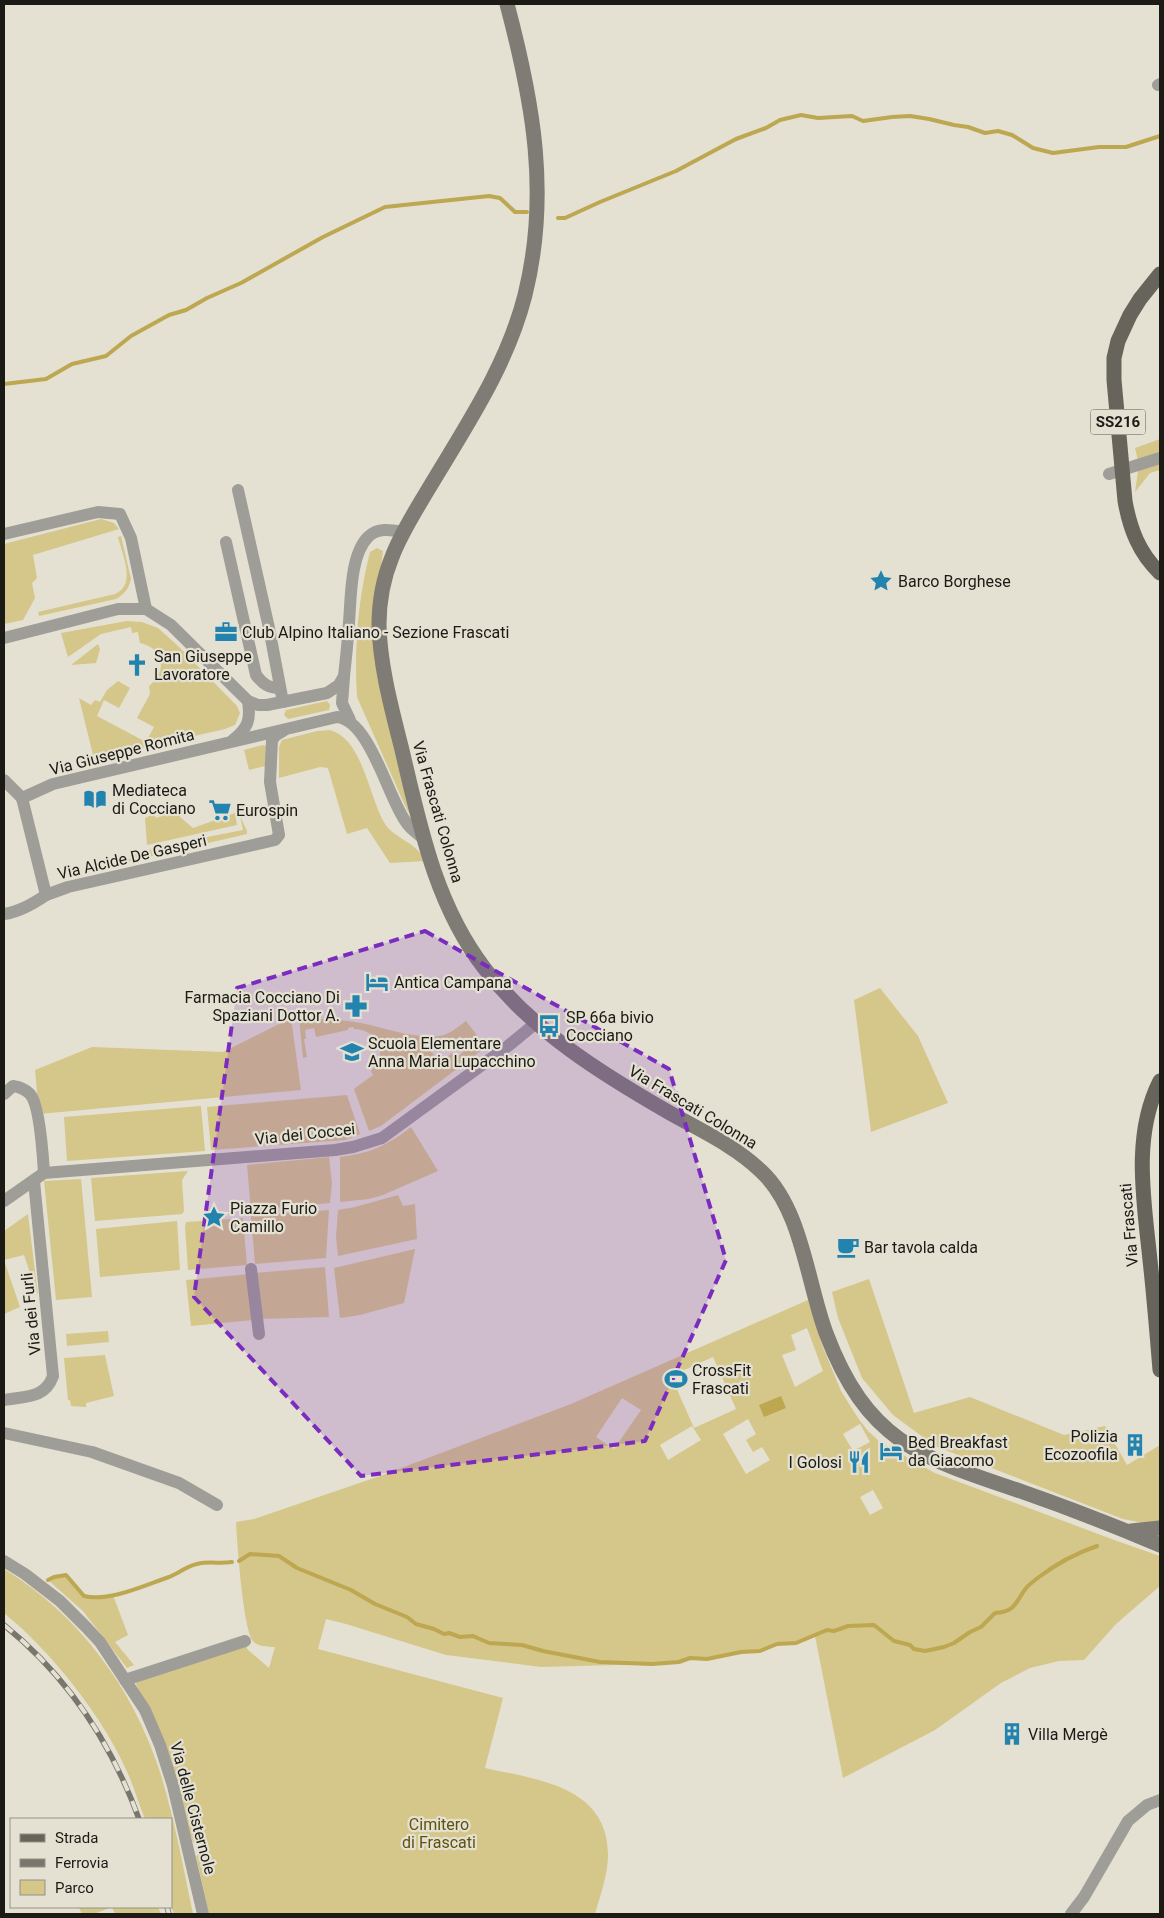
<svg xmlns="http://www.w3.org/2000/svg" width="1164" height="1918" viewBox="0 0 1164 1918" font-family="Roboto,sans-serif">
<rect width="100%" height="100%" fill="#e4e1d3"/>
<!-- green -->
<g fill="#d5c68a" fill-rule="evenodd">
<polygon points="1160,439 1160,470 1150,473 1135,492 1139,465 1135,448"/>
<polygon points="101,519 114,523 119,529 33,555 37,578 32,583 35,598 23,620 4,624 4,544"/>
<path d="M121,536L131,579C129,588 125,594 116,599L39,616L38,612L115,594C137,585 122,554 118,537Z"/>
<path d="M377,548L383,551L376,610L412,817L407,810L357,697C354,648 358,599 370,552Z"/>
<path d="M127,621L142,622L158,628L177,645L237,706L240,713L235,725L225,729L133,750L95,763L79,698L91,705L95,700L100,702L107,690L118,681L130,688L119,708L104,700L97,716L146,742L154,727L137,718L150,694L149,686C168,672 164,648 140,643L138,632L132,633L131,627L101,634L68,657L61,633Z"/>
<polygon points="98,644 100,649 96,663 71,665"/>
<polygon points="327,701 330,705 329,710 288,719 284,715 286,710"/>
<path d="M330,730C363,739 369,798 385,824C395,839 418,843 425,861L390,863L367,828L347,834L328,768L320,767L279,778V747L282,740L317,731Z"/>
<polygon points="263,745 266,746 265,766 249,770 244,750"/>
<polygon points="181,805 180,817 193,828 235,813 237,825 147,845 145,818 154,814 156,818 171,813 169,809"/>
<polygon points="240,816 247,831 247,834 204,844 202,838 243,830"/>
<polygon points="194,840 195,846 123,863 139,852"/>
<polygon points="880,988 918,1036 948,1103 871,1132 854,1000"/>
<polygon points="291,1018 301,1090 39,1114 35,1070 92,1047 223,1052"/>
<path d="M299,1018C320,1019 341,1019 361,1023C386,1028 414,1039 440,1036C450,1034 458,1027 466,1021L486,1047L381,1126L369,1131L354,1089L373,1075L371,1071C389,1053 379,1030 354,1029L353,1027L348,1028V1030L316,1037L314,1028L305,1030L306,1039H304L307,1057L303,1058ZM460,1036L469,1047L456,1058L452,1053L440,1063L430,1050L442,1040L448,1046Z"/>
<polygon points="347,1095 360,1134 345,1140 211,1150 207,1107"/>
<polygon points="201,1106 205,1151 67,1161 64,1117"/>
<path d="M411,1127L438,1171L383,1195L369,1199L340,1202V1157C368,1154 389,1145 411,1127Z"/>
<polygon points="329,1157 332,1183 330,1203 251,1210 247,1165"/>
<polygon points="188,1171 182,1180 184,1211 182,1214 95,1221 91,1178"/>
<polygon points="81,1179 92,1297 56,1300 44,1181"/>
<polygon points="398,1195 403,1206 415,1204 417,1239 338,1256 336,1237 338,1210 355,1207"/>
<polygon points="329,1210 326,1258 255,1264 251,1216"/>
<polygon points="28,1214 38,1296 24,1255 4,1260 20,1307 4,1314 4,1231"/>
<polygon points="243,1218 247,1265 188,1270 185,1226 186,1222"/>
<polygon points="177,1221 180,1270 100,1277 96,1229"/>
<polygon points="415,1249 404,1303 360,1315 340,1318 334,1268"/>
<polygon points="325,1267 329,1317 260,1319 255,1273"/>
<polygon points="250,1274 253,1320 191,1326 186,1280"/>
<polygon points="869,1279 914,1413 970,1397 1064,1435 1105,1426 1127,1465 1160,1445 1160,1521 1148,1524 1123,1519 935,1446 893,1415 862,1378 838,1318 832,1292"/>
<path d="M808,1300L824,1350L841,1391L858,1418L868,1431L880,1442L935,1473L1117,1541L1160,1556V1586L1116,1624L1084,1660L1059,1661L1030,1668L1001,1683L935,1730L843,1778L815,1636L796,1643L777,1644L763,1651L741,1652L707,1659L690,1658L679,1662L652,1664L541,1667L446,1655L346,1624L326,1619L318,1649L503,1698L485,1768C538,1780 610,1786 608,1858C607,1877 600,1896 595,1914H209L196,1856L205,1851L203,1843L195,1844L193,1842L142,1697L136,1684L137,1682L245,1646L247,1647V1649L269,1668L275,1647C267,1647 258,1647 253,1641C243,1629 237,1541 236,1522L254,1519L380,1476L571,1404ZM807,1328L823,1371L795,1387L782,1355L796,1350L791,1335ZM713,1357L736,1409L694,1428L671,1376ZM622,1398L641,1410L614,1449L596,1437ZM748,1419L756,1434L746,1440L753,1452L762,1447L770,1460L746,1474L723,1434ZM860,1424L870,1442L853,1451L843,1434ZM692,1426L701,1440L668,1460L660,1445ZM873,1490L883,1508L870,1515L860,1497Z"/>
<polygon points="108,1331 109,1342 67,1346 66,1334"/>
<polygon points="105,1355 114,1396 86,1403 86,1407 71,1406 70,1400 68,1400 64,1358"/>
<path d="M4,1569C78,1614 132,1687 159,1769C174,1816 183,1866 193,1914H174L171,1905V1819H145C139,1805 135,1790 129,1776C105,1719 52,1652 4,1613Z"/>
<path d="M66,1575C81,1591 86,1606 113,1595L128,1635L115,1642L134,1665L127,1668L83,1611L48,1580L54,1577Z"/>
<polygon points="82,1907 158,1907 161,1914 115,1914 112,1907 94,1914 82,1914 79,1908"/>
</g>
<!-- water -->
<polygon fill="#bda750" points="781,1396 786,1408 764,1417 759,1405"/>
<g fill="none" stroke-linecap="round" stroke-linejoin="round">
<!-- stream -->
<g stroke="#bda750" stroke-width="4">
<polyline points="558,218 565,218 600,202 676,171 736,139 766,128 780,120 801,115 818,118 852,116 863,121 892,117 910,116 929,119 954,125 968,127 985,133 998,131 1012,135 1033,148 1053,153 1099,147 1126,147 1160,136"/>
<polyline points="4,384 46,379 72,364 106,356 131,336 169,315 186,310 207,298 241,283 323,237 385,207 489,196 500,198 515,212 527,212"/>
<path d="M239,1561L250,1554L279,1556L297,1568L351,1590L375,1604L407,1617L416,1624L434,1629L444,1634L449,1633L460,1637L473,1636L489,1643L522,1645L543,1651L600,1662L652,1664L679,1662L690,1658L707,1659L741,1652L760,1651L777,1644L796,1643L827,1630L834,1631L848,1626L874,1625L894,1641L910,1645L914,1649L925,1651L944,1647L954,1643L970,1632L981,1627L995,1613C1018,1611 1015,1601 1027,1587C1030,1584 1035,1580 1039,1577C1056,1564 1077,1553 1097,1546"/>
<path d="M48,1580L54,1577L66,1575L84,1596C110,1602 145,1585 169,1577C179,1573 187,1566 197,1564C209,1561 220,1564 232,1562"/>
</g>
<!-- street -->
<g stroke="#9e9d97" stroke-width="12">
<polyline points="1158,85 1160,84"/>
<polyline points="1109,474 1160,458"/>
<polyline points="238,490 269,628 283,702"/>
<path d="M4,534L98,512L120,514L131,538L146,609L171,625L248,701L258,705H267L327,693L339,685L344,676C346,658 348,640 349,622C351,599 350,555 368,537C378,527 392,530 404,532"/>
<path d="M226,542L256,675C263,684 268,688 280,688"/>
<polyline points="4,638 118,609 146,609"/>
<polyline points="344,677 342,703 350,720"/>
<path d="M233,740C248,728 251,720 248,701"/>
<polyline points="4,780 22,798"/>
<path d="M22,798L53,784L337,717C370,720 388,798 406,822C410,829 417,833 423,838"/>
<polyline points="22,798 46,895 68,887 275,840 279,835 270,782 272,740 276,735 283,731"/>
<path d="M4,914C19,912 33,904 46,895"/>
<path d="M4,1094L13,1086C20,1087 25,1089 30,1094C40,1105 43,1157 44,1173"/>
<polyline points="4,1201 44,1173 335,1150 353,1147 382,1138 508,1046 536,1023"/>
<polyline points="251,1269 259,1334"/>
<path d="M4,1400C25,1396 45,1399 53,1376L34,1181"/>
<polyline points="4,1433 92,1452 179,1483 217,1505"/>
<polyline points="4,1561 25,1574 60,1601 86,1627 100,1642 145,1710 160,1745 173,1786 203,1914"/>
<polyline points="125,1680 245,1641"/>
<polyline points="1071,1914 1084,1897 1128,1821 1147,1805 1160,1800"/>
</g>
<!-- secondary -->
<g stroke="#7e7c74" stroke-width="15">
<path d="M507,4C533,102 550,194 525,295C507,366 466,426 429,488C416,510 401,533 392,557C383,579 379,601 379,625C380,667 392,710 402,750C420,827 436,906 485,969C534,1032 602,1074 670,1113C702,1131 735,1146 761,1171C802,1209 807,1282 826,1333C867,1442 921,1458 1023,1492C1069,1508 1115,1526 1160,1545"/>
<polyline points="1131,1531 1160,1528"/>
</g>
<!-- primary -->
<g stroke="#67655b" stroke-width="15">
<path d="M1160,274L1140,299L1130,315L1118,341L1114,358V380L1125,501C1130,529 1139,553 1160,573"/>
<path d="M1160,1081C1132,1136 1144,1201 1150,1260C1154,1296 1157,1333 1160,1370"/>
</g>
<defs>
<g id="rail">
<path d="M4,1625C67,1676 111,1742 139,1819"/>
<polyline points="167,1907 169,1914"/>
</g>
</defs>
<!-- rail casing -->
<use href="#rail" stroke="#78766d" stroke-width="5.5"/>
<!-- rail -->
<use href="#rail" stroke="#e4e1d3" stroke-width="4" stroke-dasharray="11" stroke-linecap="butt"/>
</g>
<!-- marked area -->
<path fill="#7b2cbf" fill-opacity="0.2" stroke="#7b2cbf" stroke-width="4" stroke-dasharray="10 6" stroke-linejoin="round" d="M425,931L669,1069L726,1260L645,1441L361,1476L194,1297L237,988Z"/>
<!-- icons -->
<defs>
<symbol id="sight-bare" viewBox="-9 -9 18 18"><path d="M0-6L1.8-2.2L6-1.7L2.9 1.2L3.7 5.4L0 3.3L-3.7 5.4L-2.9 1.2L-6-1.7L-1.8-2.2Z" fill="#2383af" stroke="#e4e1d3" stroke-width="2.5" paint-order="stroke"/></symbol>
<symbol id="office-bare" viewBox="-9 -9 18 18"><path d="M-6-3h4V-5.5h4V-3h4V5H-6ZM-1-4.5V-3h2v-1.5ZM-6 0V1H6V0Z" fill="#2383af" stroke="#e4e1d3" stroke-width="2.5" paint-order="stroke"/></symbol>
<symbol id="church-bare" viewBox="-9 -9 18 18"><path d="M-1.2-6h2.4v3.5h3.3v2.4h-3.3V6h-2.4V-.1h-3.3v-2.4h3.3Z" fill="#2383af" stroke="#e4e1d3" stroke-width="2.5" paint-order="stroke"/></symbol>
<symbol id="library-bare" viewBox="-9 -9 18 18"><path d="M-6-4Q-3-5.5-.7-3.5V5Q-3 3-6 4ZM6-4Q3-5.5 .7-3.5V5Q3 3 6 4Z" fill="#2383af" stroke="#e4e1d3" stroke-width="2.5" paint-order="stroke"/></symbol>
<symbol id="supermarket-bare" viewBox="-9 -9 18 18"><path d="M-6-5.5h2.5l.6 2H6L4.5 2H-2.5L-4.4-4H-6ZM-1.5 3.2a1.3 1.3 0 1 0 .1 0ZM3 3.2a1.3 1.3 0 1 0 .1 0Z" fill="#2383af" stroke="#e4e1d3" stroke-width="2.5" paint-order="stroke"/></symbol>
<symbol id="hotel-bare" viewBox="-9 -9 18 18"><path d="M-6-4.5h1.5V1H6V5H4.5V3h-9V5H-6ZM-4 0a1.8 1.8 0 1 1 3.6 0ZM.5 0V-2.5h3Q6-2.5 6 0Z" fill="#2383af" stroke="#e4e1d3" stroke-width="2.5" paint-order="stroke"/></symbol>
<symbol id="pharmacy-bare" viewBox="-9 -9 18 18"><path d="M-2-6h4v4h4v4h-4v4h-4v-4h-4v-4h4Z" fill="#2383af" stroke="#e4e1d3" stroke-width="2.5" paint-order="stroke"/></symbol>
<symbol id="bus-bare" viewBox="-9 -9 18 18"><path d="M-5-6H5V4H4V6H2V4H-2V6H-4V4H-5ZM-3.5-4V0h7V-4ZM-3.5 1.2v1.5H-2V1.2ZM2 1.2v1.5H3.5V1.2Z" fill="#2383af" stroke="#e4e1d3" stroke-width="2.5" paint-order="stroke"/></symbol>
<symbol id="school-bare" viewBox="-9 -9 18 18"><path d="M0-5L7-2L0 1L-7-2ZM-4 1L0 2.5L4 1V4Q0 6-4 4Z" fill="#2383af" stroke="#e4e1d3" stroke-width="2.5" paint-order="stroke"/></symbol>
<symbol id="cafe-bare" viewBox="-9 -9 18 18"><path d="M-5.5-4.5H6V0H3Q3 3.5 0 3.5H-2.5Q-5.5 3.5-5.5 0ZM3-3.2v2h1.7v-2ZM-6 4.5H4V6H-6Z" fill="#2383af" stroke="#e4e1d3" stroke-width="2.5" paint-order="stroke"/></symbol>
<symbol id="stadium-bare" viewBox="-9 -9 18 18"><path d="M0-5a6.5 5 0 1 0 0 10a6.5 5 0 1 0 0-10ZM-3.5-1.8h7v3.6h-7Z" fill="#2383af" stroke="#e4e1d3" stroke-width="2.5" paint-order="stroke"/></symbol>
<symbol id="building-bare" viewBox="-9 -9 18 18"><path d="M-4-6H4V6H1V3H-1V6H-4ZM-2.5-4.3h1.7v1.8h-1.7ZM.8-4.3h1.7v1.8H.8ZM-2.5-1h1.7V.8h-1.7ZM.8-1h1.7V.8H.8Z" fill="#2383af" stroke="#e4e1d3" stroke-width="2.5" paint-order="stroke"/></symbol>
<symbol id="restaurant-bare" viewBox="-9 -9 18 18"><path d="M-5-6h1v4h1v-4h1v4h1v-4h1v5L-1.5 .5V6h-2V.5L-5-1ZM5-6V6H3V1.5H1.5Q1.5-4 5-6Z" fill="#2383af" stroke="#e4e1d3" stroke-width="2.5" paint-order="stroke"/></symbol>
</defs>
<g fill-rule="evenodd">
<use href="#sight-bare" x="865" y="565" width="32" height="32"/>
<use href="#office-bare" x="210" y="616" width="32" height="32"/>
<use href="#church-bare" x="121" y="649" width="32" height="32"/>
<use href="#library-bare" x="79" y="783" width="32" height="32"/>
<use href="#supermarket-bare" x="204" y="794" width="32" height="32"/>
<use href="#hotel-bare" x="361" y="966" width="32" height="32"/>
<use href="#pharmacy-bare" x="340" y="990" width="32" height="32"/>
<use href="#bus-bare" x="533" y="1010" width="32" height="32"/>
<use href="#school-bare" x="336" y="1036" width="32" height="32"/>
<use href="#sight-bare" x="198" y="1201" width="32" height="32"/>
<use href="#cafe-bare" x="832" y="1231" width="32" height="32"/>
<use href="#stadium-bare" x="660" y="1363" width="32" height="32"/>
<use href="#building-bare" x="1119" y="1429" width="32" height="32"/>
<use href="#hotel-bare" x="875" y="1435" width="32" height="32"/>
<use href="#restaurant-bare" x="843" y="1446" width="32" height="32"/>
<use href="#building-bare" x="996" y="1718" width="32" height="32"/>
</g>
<g text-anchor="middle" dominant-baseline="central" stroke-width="4.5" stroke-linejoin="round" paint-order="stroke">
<!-- shield labels -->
<rect fill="#e4e1d3" stroke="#57564e" stroke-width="1" x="1090.5" y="409.5" width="55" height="25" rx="4"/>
<g font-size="15" font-weight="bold" fill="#1b1a15">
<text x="1118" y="422">SS216</text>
</g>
<!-- poi labels -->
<g font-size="16" fill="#1b1a15" stroke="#e4e1d3" text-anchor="start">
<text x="898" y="581">Barco Borghese</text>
<text x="242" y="632">Club Alpino Italiano - Sezione Frascati</text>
<text x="154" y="656">San Giuseppe<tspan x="154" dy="18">Lavoratore</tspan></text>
<text x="112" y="790">Mediateca<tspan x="112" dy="18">di Cocciano</tspan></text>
<text x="236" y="810">Eurospin</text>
<text x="394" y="982">Antica Campana</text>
<text x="340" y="997" text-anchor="end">Farmacia Cocciano Di<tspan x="340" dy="18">Spaziani Dottor A.</tspan></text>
<text x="566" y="1017">SP 66a bivio<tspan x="566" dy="18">Cocciano</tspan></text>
<text x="368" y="1043">Scuola Elementare<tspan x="368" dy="18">Anna Maria Lupacchino</tspan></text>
<text x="230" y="1208">Piazza Furio<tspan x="230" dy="18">Camillo</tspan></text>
<text x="864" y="1247">Bar tavola calda</text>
<text x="692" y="1370">CrossFit<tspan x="692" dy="18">Frascati</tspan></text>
<text x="1118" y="1436" text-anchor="end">Polizia<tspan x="1118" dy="18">Ecozoofila</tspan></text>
<text x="908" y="1442">Bed Breakfast<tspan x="908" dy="18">da Giacomo</tspan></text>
<text x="842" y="1462" text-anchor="end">I Golosi</text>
<text x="1028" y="1734">Villa Mergè</text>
</g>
<!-- street labels -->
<g font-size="16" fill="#1b1a15" stroke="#e4e1d3">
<text transform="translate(122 752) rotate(-14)">Via Giuseppe Romita</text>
<text transform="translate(438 812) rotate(74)">Via Frascati Colonna</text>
<text transform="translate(132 857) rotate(-13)">Via Alcide De Gasperi</text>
<text transform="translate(693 1107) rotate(31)">Via Frascati Colonna</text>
<text transform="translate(305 1134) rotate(-6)">Via dei Coccei</text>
<text transform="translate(1129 1225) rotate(-95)">Via Frascati</text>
<text transform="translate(31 1314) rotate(-96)">Via dei Furli</text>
<text transform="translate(193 1808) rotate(75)">Via delle Cisternole</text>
</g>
<!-- park labels -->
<g font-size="16" fill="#60510c" stroke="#e4e1d3">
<text x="439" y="1824">Cimitero<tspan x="439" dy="18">di Frascati</tspan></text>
</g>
</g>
<!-- border -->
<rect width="1164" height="1918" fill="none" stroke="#1b1a15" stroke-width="10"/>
<!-- legend -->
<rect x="10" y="1818" width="162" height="90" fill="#e4e1d3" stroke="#949187"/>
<rect x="20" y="1834" width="25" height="8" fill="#67655b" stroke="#949187"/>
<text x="55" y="1843" font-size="15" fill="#1b1a15">Strada</text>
<rect x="20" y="1859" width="25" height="8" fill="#78766d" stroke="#949187"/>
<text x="55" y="1868" font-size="15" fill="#1b1a15">Ferrovia</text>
<rect x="20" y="1880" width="25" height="15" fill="#d5c68a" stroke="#949187"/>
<text x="55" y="1893" font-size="15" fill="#1b1a15">Parco</text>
</svg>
